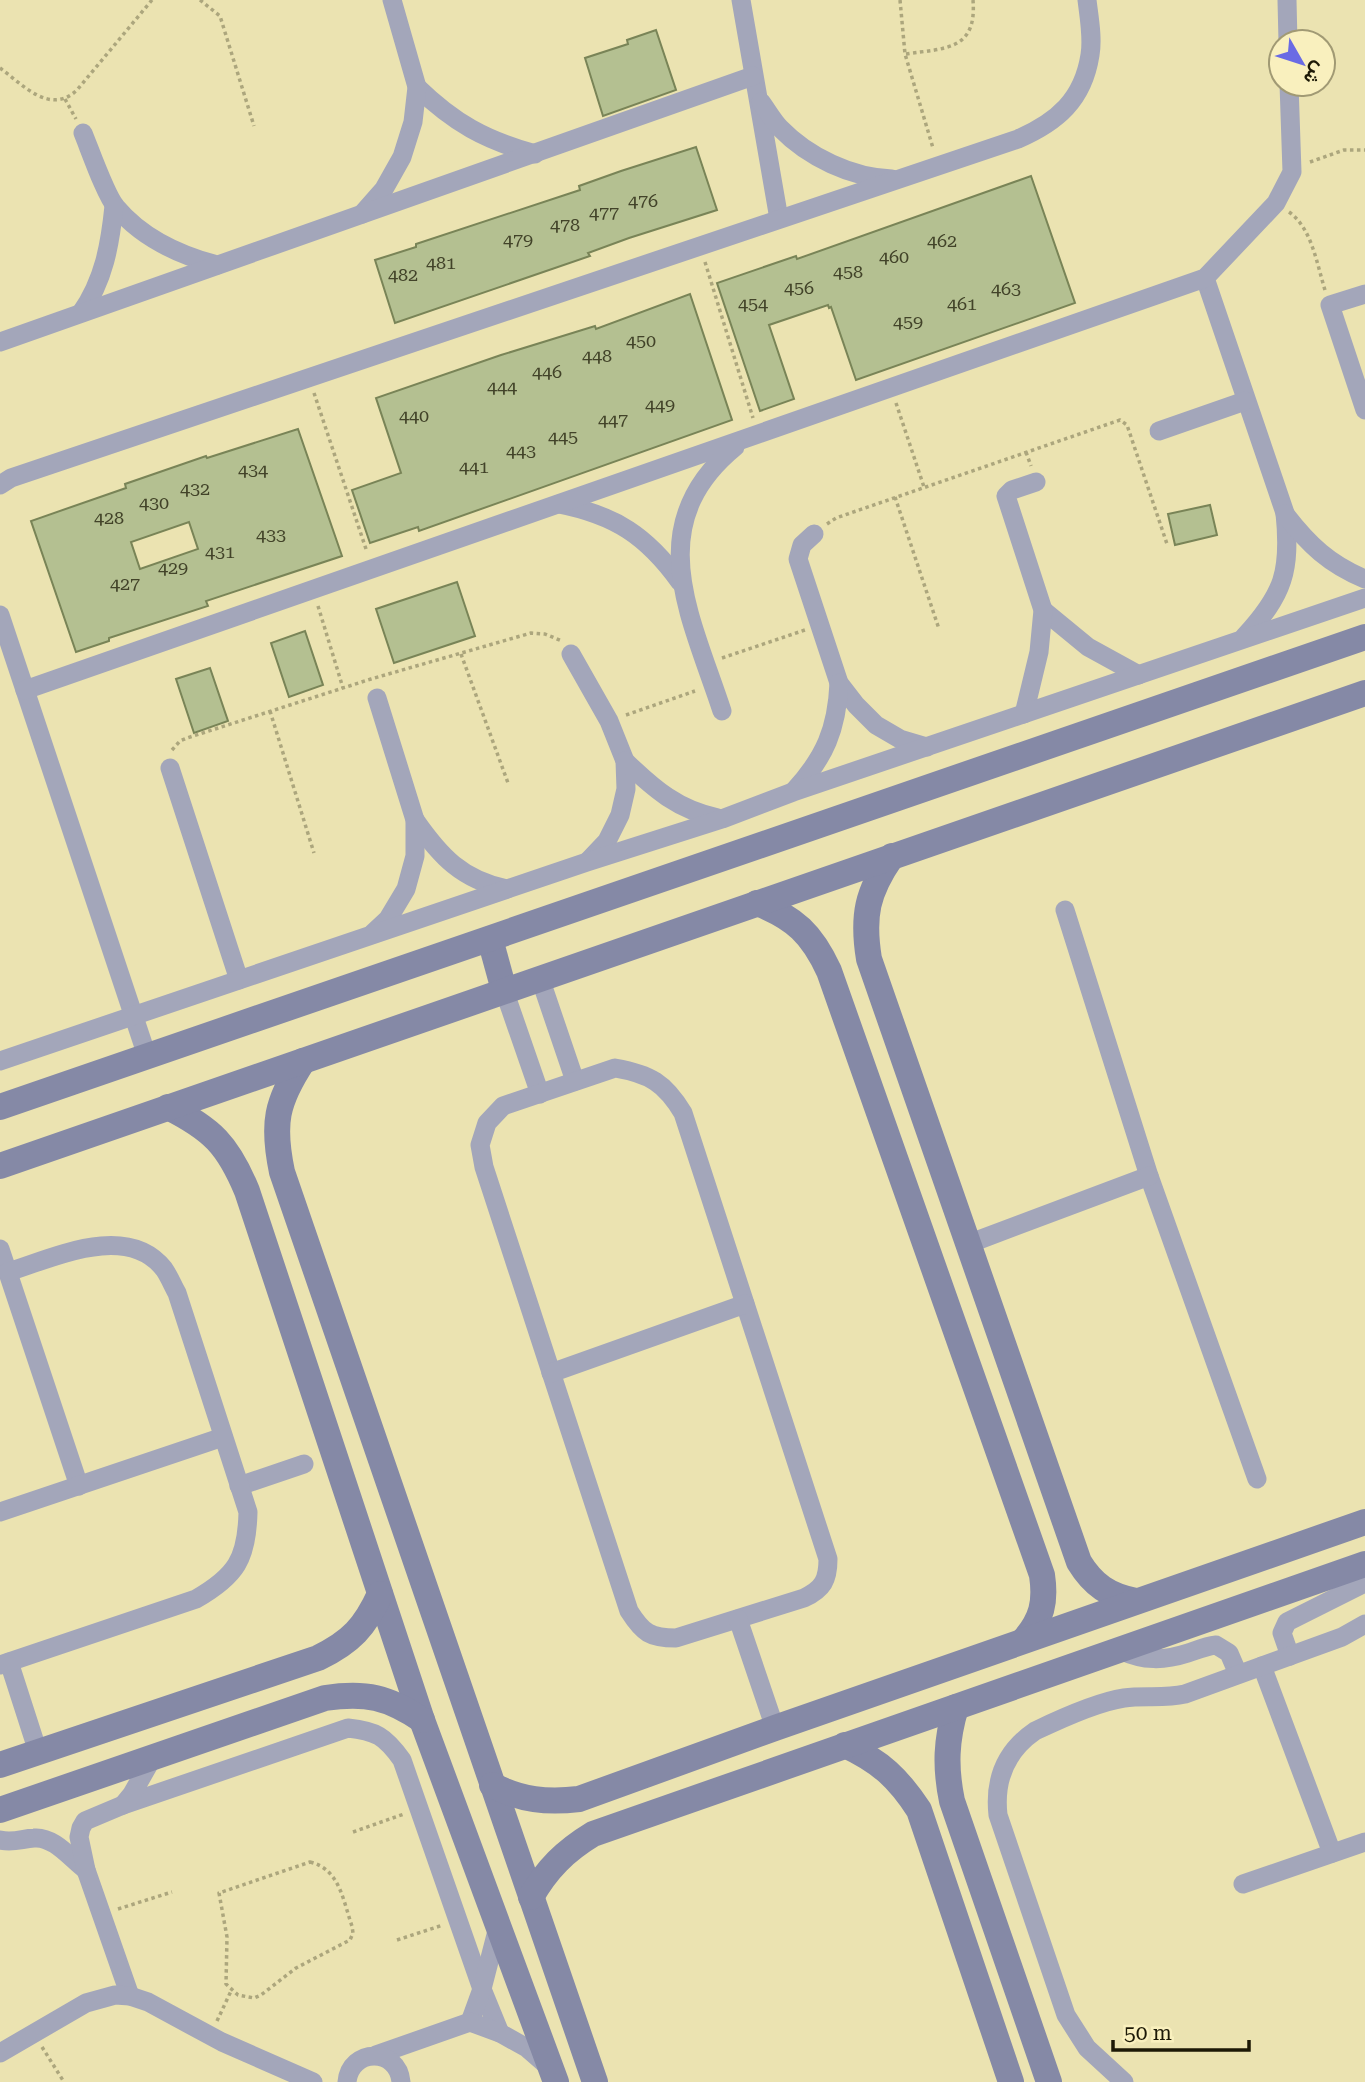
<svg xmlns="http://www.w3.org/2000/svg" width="1365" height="2082" viewBox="0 0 1365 2082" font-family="'Roboto Serif',Vazirmatn,serif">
<rect width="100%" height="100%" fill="#ebe3b1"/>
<!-- building -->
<g fill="#b4c091" stroke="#798457" stroke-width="2" fill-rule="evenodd">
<polygon points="656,30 676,90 603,116 585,58 628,44 627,40"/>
<polygon points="696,147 717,210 629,238 588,253 590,256 395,323 375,260 416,247 416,244 580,190 579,186 621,171"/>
<polygon points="1031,176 1075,303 856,380 831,307 829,308 828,305 769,325 794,399 760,411 717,283 796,256 797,259"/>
<polygon points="690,294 732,420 419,531 418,527 370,543 352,490 401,473 376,398 501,355 595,326 596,329"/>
<path d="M298,429L342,556L206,601L208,606L109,638V641L76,652L31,521L126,488L125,484L206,456L207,458ZM189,522L198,549L140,569L131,542Z"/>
<polygon points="1210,505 1217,535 1175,545 1168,514"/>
<polygon points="457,582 475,636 394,663 376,609"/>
<polygon points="305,631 323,685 289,697 271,643"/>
<polygon points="210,668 228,721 194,733 176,679"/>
</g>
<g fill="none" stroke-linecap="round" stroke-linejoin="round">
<!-- path -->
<g stroke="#aca67d" stroke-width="3.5" stroke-dasharray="3.5 3.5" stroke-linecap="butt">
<polyline points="200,0 220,16 254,126"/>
<polyline points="900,0 905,54 933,148"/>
<path d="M906,54C945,48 977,51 973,0"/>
<path d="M0,68C22,84 50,116 77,90L152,0"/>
<polyline points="65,99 76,119"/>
<polyline points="1310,162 1344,150 1365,150"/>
<path d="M1289,212C1312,228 1317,265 1325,290"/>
<polyline points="705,262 753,418"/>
<polyline points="314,393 367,552"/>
<polyline points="896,403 924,487"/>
<polyline points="1026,452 1031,466"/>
<polyline points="895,497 939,629"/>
<polyline points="827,524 836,518 1120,420 1127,425 1167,544"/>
<polyline points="318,606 343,688"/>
<polyline points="461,654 508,783"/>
<polyline points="722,658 805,630"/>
<polyline points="270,711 314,853"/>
<polyline points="626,715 695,691"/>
<polyline points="172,750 180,741 187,738 371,679 531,633 545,634 562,641"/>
<polyline points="353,1832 404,1814"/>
<path d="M310,1862C340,1869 343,1901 352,1926L353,1933L350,1940L296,1968L261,1995L254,1998L238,1995L226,1984L227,1937L219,1893Z"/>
<polyline points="118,1909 172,1892"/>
<polyline points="397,1940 443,1925"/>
<polyline points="217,2021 231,1991"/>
<polyline points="42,2047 64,2082"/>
</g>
<!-- street -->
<g stroke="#a3a6ba" stroke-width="19">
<polyline points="741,0 779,219"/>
<polyline points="1287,0 1288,42"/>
<path d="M417,87C454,123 485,140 535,154"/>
<path d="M761,102C767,110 773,121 780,128C808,157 852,178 892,179"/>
<path d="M83,133C90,150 106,196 116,207C142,238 179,255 217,265"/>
<polyline points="362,214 384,189 402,157 413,122 417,87 392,0"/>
<path d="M1205,278L1285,513C1291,571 1284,594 1244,637"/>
<polyline points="1365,294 1330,305 1365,410"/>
<path d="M81,313C104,280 110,245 114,206"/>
<polyline points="0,342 753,76"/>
<polyline points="1159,431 1245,401"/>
<path d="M0,485L11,478L1018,139C1057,122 1083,100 1090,55C1093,38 1089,17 1087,0"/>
<path d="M559,504C615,515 647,536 680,582"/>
<path d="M1285,514C1309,545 1329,564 1365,579"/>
<polyline points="814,534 802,545 798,559 839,683 856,705 876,725 900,739 927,747"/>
<polyline points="1043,610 1088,647 1139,675"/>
<polyline points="0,615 147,1056"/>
<polyline points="571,654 609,721 625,761 626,789 620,815 607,841 589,860"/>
<polyline points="25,690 1205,278 1276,203 1292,172 1289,84"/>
<path d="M722,711C691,616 640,525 735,447"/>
<polyline points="1024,714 1039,652 1043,610 1006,496 1012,490 1036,482"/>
<path d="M625,761C654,789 678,810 718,818"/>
<polyline points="170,768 239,980"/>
<path d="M794,791C825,757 837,729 839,683"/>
<path d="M415,820C440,856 462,880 507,889"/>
<polyline points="1065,910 1149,1176 1257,1479"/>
<polyline points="373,933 388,919 406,889 415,856 415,820 377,698"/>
<polyline points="540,978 575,1081"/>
<polyline points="504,990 540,1094"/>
<polyline points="0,1061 587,862 722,819 793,792 1365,598"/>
<path d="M615,1068C650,1074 665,1083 683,1113L828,1559C828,1580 823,1589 804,1598L676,1638C650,1638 643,1633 629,1611L484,1167L480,1145L487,1123L503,1106Z"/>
<polyline points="968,1244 1149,1176"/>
<polyline points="0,1249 79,1486"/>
<polyline points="551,1373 745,1304"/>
<polyline points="239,1486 304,1464"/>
<polyline points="0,1512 223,1437"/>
<polyline points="738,1619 775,1728"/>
<path d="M1120,1650C1144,1661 1163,1661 1188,1653C1197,1650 1206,1646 1216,1645L1229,1653L1238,1674"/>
<polyline points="1290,1656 1282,1633 1287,1622 1365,1583"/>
<polyline points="9,1662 38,1752"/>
<path d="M0,1665L196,1599C236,1576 247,1559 248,1512L177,1293C173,1286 169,1276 164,1269C127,1222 53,1258 8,1272"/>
<polyline points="1262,1666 1332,1853"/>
<path d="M123,1805L348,1728C376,1731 385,1736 402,1760L482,1989L500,2033"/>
<path d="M0,1840C13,1843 21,1839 34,1838C54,1836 71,1859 86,1870"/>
<polyline points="1243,1884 1365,1842"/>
<polyline points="130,1996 86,1870 79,1837 81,1828 85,1821 123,1805 132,1794 153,1757"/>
<polyline points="470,2022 482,1989 498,1927"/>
<polyline points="0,2053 86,2003 115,1995 130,1996 148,2002 222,2042 313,2082"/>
<polyline points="376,2055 470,2022 500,2033 527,2048 550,2068"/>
<path d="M347,2082C350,2048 398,2047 401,2082"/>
<path d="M1124,2082L1087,2048L1066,2015L998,1815C994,1779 1006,1751 1035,1731C1060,1719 1097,1702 1124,1698C1144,1695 1164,1699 1185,1694L1342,1637L1365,1624"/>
</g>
<!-- secondary -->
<g stroke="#8589a6" stroke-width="26">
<path d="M892,856C867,892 862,916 869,959L1079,1562C1093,1585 1109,1596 1136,1601"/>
<path d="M757,903C795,918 812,934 829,971L1042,1575C1046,1602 1042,1619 1024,1640"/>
<polyline points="490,939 504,990"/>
<path d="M303,1061C276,1102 272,1124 282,1172L595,2082"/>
<polyline points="0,1107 1365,637"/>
<path d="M168,1107C212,1129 228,1145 247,1191L422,1720L556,2082"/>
<polyline points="0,1166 1365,693"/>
<path d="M956,1707C946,1740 945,1767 952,1801L1049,2082"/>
<path d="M845,1745C881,1762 898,1778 919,1810L1011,2082"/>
<path d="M0,1765L318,1658C351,1642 365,1627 380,1594"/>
<path d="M492,1785C521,1800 547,1803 579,1799L775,1728L1365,1522"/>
<path d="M0,1810L325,1698C366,1692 388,1697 422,1720"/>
<path d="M531,1897C547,1869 565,1851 593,1834L1365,1564"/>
</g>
</g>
<g text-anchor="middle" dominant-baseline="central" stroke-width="7" stroke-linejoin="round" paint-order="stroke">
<!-- number labels -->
<g font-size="18" fill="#424329">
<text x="643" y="200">476</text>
<text x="604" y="212">477</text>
<text x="565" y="224">478</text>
<text x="518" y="239">479</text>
<text x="942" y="240">462</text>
<text x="894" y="256">460</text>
<text x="441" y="262">481</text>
<text x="848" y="271">458</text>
<text x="403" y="274">482</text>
<text x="799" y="287">456</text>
<text x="1006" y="288">463</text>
<text x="753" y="303">454</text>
<text x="962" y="303">461</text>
<text x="908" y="321">459</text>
<text x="641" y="340">450</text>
<text x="597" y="355">448</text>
<text x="547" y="371">446</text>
<text x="502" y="386">444</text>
<text x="660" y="404">449</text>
<text x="414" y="415">440</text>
<text x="613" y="419">447</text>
<text x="563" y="436">445</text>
<text x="521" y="450">443</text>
<text x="474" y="466">441</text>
<text x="253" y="469">434</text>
<text x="195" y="488">432</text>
<text x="154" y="502">430</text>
<text x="109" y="517">428</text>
<text x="271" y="534">433</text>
<text x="220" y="551">431</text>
<text x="173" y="567">429</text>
<text x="125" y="583">427</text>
</g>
</g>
<!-- north arrow -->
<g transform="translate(1302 63) rotate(129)"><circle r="33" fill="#f9f0be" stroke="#a19a74" stroke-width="2"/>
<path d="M0-5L12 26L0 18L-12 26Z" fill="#6a6be4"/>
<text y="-10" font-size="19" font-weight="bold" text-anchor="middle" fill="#1c1906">ش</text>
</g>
<!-- scale -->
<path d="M1113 2040v10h136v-10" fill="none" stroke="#1c1906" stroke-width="3.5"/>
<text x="1124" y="2040" font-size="21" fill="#1c1906" stroke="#f9f0be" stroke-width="5" paint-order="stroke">50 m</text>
</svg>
